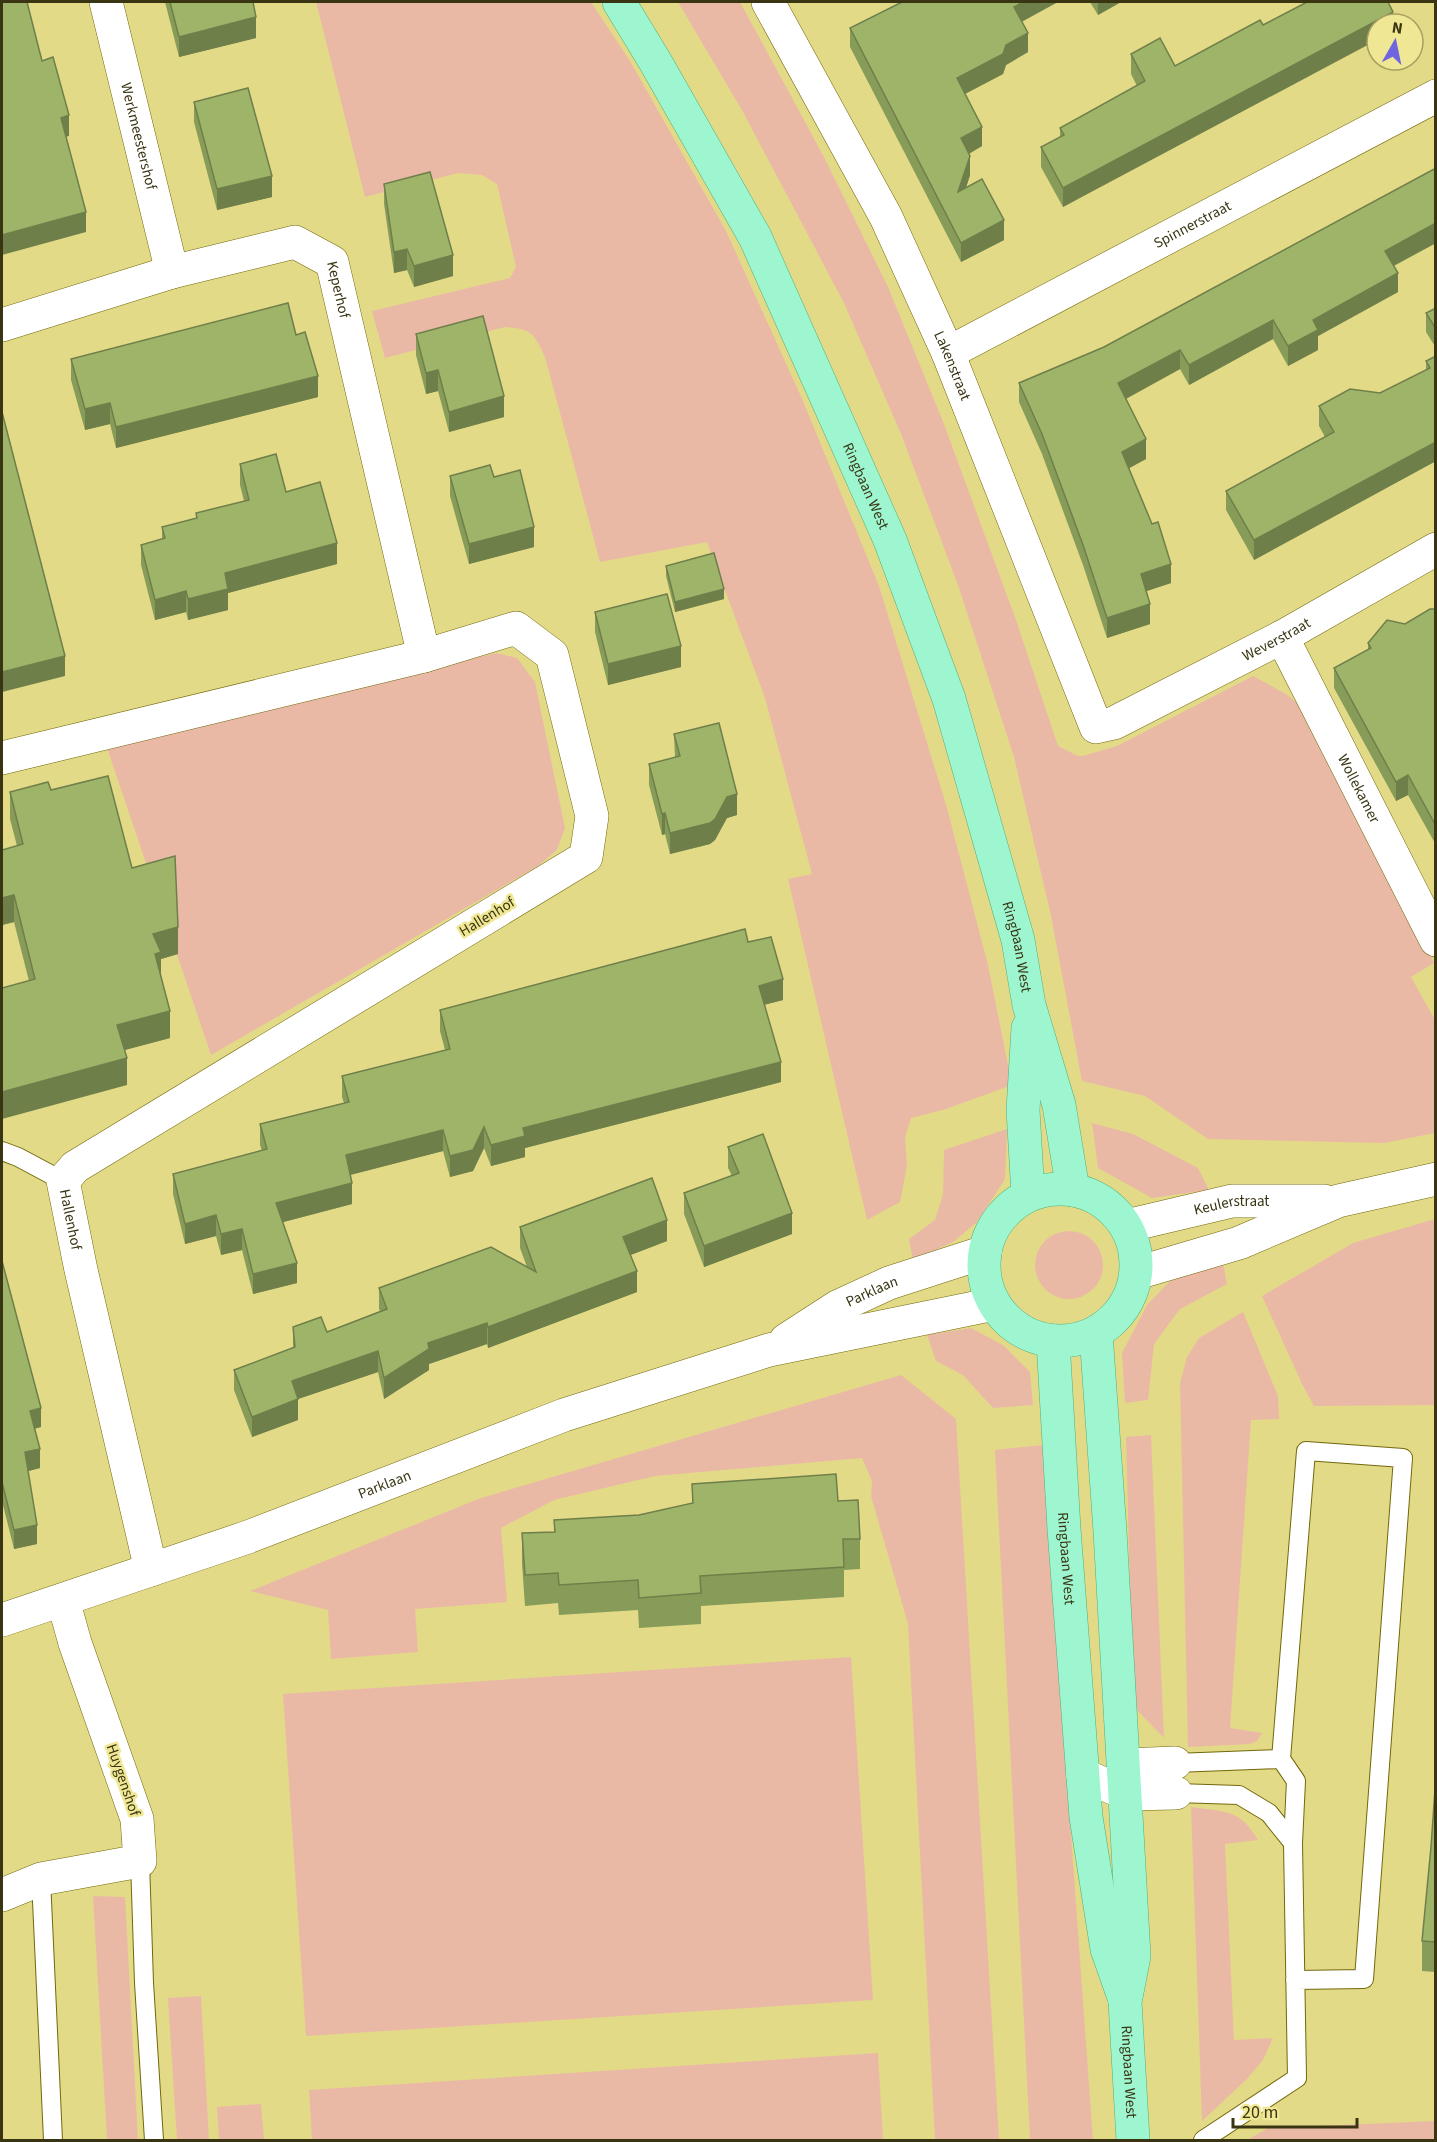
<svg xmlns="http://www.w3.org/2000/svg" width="1437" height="2142" viewBox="0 0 1437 2142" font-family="'Source Sans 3',sans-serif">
<rect width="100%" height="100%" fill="#e3da87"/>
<!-- green -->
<g fill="#eab9a6">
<path d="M316,2H591L630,61L726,231L803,401L879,586L947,808L988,965L1012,1085L946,1109L911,1118L905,1137L907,1166L900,1202L867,1220L788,879L812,874L765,698L707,542L600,562L545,357C534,333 532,329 505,327L385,358L372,311L510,278L516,267L497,184L482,175L458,173L365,197Z"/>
<polygon points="678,2 740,2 824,157 888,287 944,424 1016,620 1058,746 1078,756 1083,756 1117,746 1253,676 1286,694 1308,712 1434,963 1411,977 1435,1020 1435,1133 1384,1143 1208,1139 1145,1096 1082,1081 1051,916 1014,757 958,585 901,434 844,303 743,112"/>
<polygon points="496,653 517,658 535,682 565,828 557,850 538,866 211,1055 107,748"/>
<polygon points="1092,1123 1133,1134 1198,1168 1209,1190 1152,1198 1098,1168"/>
<polygon points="1007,1129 1005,1179 977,1222 953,1242 913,1260 909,1239 935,1220 943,1194 944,1150"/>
<polygon points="1435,1219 1435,1405 1314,1406 1303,1386 1262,1296 1353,1243"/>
<circle cx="1069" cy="1265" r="34"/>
<polygon points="1223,1263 1227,1284 1180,1309 1154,1344 1148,1400 1125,1403 1122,1353 1147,1305 1171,1280"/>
<polygon points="1243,1312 1278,1396 1279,1419 1251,1420 1230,1728 1262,1733 1257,1741 1249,1744 1188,1747 1180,1383 1187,1357 1199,1338"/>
<polygon points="971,1328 1003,1345 1030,1372 1033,1405 993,1408 963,1375 936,1361 927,1335"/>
<polygon points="901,1375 956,1419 999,2140 935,2140 908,1624 871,1496 872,1481 862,1458 655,1476 554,1500 501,1528 507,1602 415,1609 418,1652 331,1659 328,1610 250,1591 481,1498"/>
<polygon points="1151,1435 1164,1738 1133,1706 1126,1437"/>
<polygon points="1043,1445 1093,2140 1030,2140 995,1450"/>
<polygon points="851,1657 873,2000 306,2036 283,1694"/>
<path d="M1191,1807C1225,1812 1239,1808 1258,1840L1225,1844L1234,2040L1273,2038L1263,2060L1247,2079L1202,2121Z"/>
<polygon points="93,1896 125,1897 138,2140 107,2140"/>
<polygon points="201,1996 209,2140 177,2140 168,1998"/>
<polygon points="878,2053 883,2140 312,2140 309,2090"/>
<polygon points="261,2104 264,2140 219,2140 217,2107"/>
<polygon points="1435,2121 1435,2140 1247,2140 1268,2128"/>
</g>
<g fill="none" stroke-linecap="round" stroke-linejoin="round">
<defs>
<g id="service">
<polyline points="2,1151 18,1157 63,1181"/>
<polyline points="1175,1763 1281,1759"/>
<polyline points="1176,1793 1239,1795 1269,1813 1293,1843"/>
<polyline points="140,1861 144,1983 154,2140"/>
<polyline points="41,1879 53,2140"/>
<polyline points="1203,2140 1297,2078 1293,1843 1296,1781 1281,1759 1306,1451 1403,1458 1364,1979 1295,1980"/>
</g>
<g id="minor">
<path id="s1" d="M106,2L172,272"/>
<path id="s2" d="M768,2L886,217L948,353L1096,727L1114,723L1282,637L1436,549"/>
<path id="s3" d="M2,325L172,272L295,242L332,262L424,656"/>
<path id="s4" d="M948,353L1436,96"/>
<path id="s5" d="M1282,637L1436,940"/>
<path id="s6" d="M2,758L424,656L516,628L552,655L592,816L586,857L75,1167L63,1181L81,1270L151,1570"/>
<polyline points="1125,1765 1175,1763"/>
<polyline points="1083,1775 1127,1794 1176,1793"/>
<polyline points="2,1895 41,1879 140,1861 137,1819 75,1643 63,1600"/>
</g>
<g id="tertiary">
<path id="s7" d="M1126,1226L1232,1201H1324"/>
<polyline points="1137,1273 1239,1243 1338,1201 1436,1179"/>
<path id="s8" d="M786,1340L837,1307L889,1283L985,1252"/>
<path id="s9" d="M2,1620L248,1537L564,1415L769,1350L994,1304"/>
</g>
<g id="primary">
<path id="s10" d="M619,2L656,63L755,237L890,540L949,699L1018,940L1029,1005L1059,1105L1073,1190"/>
<polyline points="1028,1028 1023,1110 1028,1195"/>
<circle cx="1060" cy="1265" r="76"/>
<path id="s11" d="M1096,1334L1110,1531L1134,1956L1125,2002L1133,2140"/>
<path id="s12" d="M1053,1341L1064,1529L1086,1817L1107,1949L1125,2000"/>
</g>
</defs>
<!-- service casing -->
<use href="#service" stroke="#72680a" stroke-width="20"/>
<!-- minor casing -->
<use href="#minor" stroke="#72680a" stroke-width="34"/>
<!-- tertiary casing -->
<use href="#tertiary" stroke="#72680a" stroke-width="34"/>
<!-- primary casing -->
<use href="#primary" stroke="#51af7b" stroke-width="34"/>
<!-- service -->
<use href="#service" stroke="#fff" stroke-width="18"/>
<!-- minor -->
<use href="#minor" stroke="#fff" stroke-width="33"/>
<!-- tertiary -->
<use href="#tertiary" stroke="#fff" stroke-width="33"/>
<!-- primary -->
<use href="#primary" stroke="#9ef6d1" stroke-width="33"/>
</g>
<!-- wall -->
<g fill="#889c5a">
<polygon points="165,2 253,2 256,38 179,57"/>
<polygon points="1090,2 1121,2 1098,15"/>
<polygon points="1022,21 1028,52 1006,65 1003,74 965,94 982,146 969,154 970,175 966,188 1004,240 961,262 850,47 850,28"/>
<polygon points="1393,24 1063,207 1041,167 1041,147 1060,138 1060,128 1137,86 1131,74 1131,54 1175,66 1263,25"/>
<polygon points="194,102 272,197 217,210 194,122"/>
<polygon points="1436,168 1436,243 1394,266 1398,292 1318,336 1318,350 1288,366 1273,339 1189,385 1180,369 1126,399 1146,459 1129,468 1171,583 1146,591 1150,624 1107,638 1083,565 1042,454 1019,402 1019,383 1104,347"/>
<polygon points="384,184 453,276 414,287 407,270 394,273 384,204"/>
<polygon points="1436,308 1436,348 1426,332 1426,313"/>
<polygon points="416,334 504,417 449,432 438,391 426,394 416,355"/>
<polygon points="1436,356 1436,461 1254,560 1226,510 1226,491 1325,437 1319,426 1319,406 1380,393 1426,370 1426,361"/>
<polygon points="71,359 318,397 116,448 110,424 85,430 71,380"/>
<polygon points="240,464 286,492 337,564 228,593 228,610 188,620 186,612 155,620 141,565 141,545 162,539 162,527 196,518 196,513 244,501 240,485"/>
<polygon points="450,476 494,477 534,547 469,564 450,496"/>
<polygon points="666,566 724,599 675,612 666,576"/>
<polygon points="1436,609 1436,845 1408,795 1396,801 1334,688 1334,668 1368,650 1368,643"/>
<polygon points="595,612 681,667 608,685 595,632"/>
<polygon points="674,734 737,815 727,818 715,840 710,844 670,854 665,834 662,835 649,785 649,764 675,758"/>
<polygon points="51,790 132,868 178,954 161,959 161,974 170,1038 125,1050 127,1085 29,981 14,922 2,925 17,846 10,819 10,792"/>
<polygon points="748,942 783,1000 764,1005 781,1082 525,1148 525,1157 491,1166 484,1148 473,1171 450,1177 443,1151 350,1175 352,1204 283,1222 297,1283 253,1294 242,1250 221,1255 216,1236 185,1244 173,1194 173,1174 262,1151 260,1145 260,1124 344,1103 342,1097 342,1076 445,1050 440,1031 440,1010"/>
<polygon points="728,1147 792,1234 704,1267 684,1214 684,1193 732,1176 728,1168"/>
<polygon points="520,1227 667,1241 630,1255 637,1292 488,1348 487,1344 429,1364 429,1370 384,1399 378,1372 298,1399 298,1420 252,1437 234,1390 234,1370 293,1348 293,1327 327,1332 380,1311 379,1309 379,1288 527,1267 520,1248"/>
<polygon points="2,1261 41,1427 35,1428 40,1468 28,1471 37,1544 14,1549 2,1501"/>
<polygon points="692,1484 838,1501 860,1539 860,1569 844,1570 844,1597 701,1606 701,1624 639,1628 638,1610 559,1615 558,1603 525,1606 522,1564 522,1533 554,1532 554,1520 639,1515 692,1503"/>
<polygon points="1436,1775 1436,1972 1422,1971 1422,1941 1431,1847"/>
</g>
<!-- shaded-wall -->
<g fill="#6f7f4a">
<polygon points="1023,2 1058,2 1014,26 1014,7"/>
<polygon points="1098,2 1121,2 1098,15"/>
<polygon points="1393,12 1393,24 1377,24 1377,40 1063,207 1063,188"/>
<polygon points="256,17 256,38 179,57 179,37"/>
<polygon points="1028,33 1028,52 1006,65 1003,74 957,98 957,78 1006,45"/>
<polygon points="69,115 69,136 61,138 61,118"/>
<polygon points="982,127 982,146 961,158 961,138"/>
<polygon points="970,156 970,175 958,212 958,192"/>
<polygon points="272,176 272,197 217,210 217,189"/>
<polygon points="86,212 86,232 2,255 2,235"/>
<polygon points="1004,220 1004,240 961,262 961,243"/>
<polygon points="1436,223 1436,243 1385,270 1385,251"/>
<polygon points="407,249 407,270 394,273 394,252"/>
<polygon points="453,255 453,276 414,287 414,266"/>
<polygon points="1398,273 1398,292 1318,336 1318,350 1288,366 1288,346 1313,320"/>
<polygon points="1273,320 1273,339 1189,385 1189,365"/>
<polygon points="1180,350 1180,369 1118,403 1118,383"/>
<polygon points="438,370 438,391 426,394 426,373"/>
<polygon points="318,376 318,397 116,448 116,427"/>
<polygon points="504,396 504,417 449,432 449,412"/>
<polygon points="110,403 110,424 85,430 85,409"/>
<polygon points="1146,439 1146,459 1122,472 1122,452"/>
<polygon points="1436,442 1436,461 1254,560 1254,540"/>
<polygon points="534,527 534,547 469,564 469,544"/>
<polygon points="337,543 337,564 228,593 228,610 188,620 188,599 225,573"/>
<polygon points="1171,564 1171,583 1141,593 1141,574"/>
<polygon points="724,589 724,599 675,612 675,602"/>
<polygon points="186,591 186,612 155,620 155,600"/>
<polygon points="1150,604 1150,624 1107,638 1107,618"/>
<polygon points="681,646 681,667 608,685 608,664"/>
<polygon points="65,656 65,676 2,692 2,672"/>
<polygon points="1408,775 1408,795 1396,801 1396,782"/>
<polygon points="737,794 737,815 727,818 715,840 710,844 670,854 670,833 727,797"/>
<polygon points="665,813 665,834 662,835 662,814"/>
<polygon points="14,895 14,922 2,925 2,898"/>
<polygon points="178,927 178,954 161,959 161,979 155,981 153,934"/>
<polygon points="783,979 783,1000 759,1006 759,986"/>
<polygon points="170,1011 170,1038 117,1052 117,1025"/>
<polygon points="127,1058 127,1085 2,1119 2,1092"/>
<polygon points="781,1062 781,1082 525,1148 525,1157 491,1166 491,1145 523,1128"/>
<polygon points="484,1127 484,1148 473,1171 450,1177 450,1156"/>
<polygon points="443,1130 443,1151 346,1176 346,1155"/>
<polygon points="352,1183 352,1204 276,1224 276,1203"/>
<polygon points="792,1213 792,1234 704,1267 704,1246"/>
<polygon points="216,1215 216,1236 185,1244 185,1224"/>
<polygon points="667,1220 667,1241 623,1258 623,1237"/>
<polygon points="242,1229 242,1250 221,1255 221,1234"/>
<polygon points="297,1263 297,1283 253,1294 253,1274"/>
<polygon points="637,1271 637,1292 488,1348 488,1327"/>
<polygon points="487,1323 487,1344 429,1364 429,1370 384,1399 384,1378 428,1343"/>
<polygon points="378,1351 378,1372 298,1399 298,1420 252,1437 252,1417 292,1381"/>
<polygon points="41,1408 41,1427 30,1430 30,1411"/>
<polygon points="40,1449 40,1468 25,1472 25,1452"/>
<polygon points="37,1525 37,1544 14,1549 14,1530"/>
</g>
<!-- building -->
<g fill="#9eb569" stroke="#6f7f4a" stroke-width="1.5">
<polygon points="2,2 27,2 42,61 53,57 69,115 61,118 86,212 2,235"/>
<polygon points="170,2 253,2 256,17 179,37"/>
<polygon points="902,2 1023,2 1014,7 1028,33 1006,45 1003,54 957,78 982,127 961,138 970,156 958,192 982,179 1004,220 961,243 850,28"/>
<polygon points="1307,2 1388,2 1393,12 1063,188 1041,147 1064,135 1060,128 1145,81 1131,54 1160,38 1175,66 1260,20 1263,25"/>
<polygon points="248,88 272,176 217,189 194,102"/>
<polygon points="1436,168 1436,223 1385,251 1398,273 1313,320 1318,330 1288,346 1273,320 1189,365 1180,350 1118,383 1146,439 1122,452 1152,524 1158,522 1171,564 1141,574 1150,604 1107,618 1083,545 1042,434 1019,383 1104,347"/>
<polygon points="430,172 453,255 414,266 407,249 394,252 384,184"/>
<polygon points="288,303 296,335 305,332 318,376 116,427 110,403 85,409 71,359"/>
<polygon points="1436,308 1436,329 1426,313"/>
<polygon points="483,316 504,396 449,412 438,370 426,373 416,334"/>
<polygon points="1436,356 1436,442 1254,540 1226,491 1334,432 1319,406 1350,389 1380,393 1430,368 1426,361"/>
<polygon points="2,412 65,656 2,672"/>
<polygon points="276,454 286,492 320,482 337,543 225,573 228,589 188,599 186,591 155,600 141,545 165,538 162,527 197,518 196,513 249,500 240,464"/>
<polygon points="490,465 494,477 520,470 534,527 469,544 450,476"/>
<polygon points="714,553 724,589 675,602 666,566"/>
<polygon points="667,594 681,646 608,664 595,612"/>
<polygon points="1430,609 1436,609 1436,826 1408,775 1396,782 1334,668 1371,648 1368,643 1387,620 1405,624"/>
<polygon points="719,723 737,794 727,797 715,819 710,823 670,833 665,813 662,814 649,764 680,756 674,734"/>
<polygon points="108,776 132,868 175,856 178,927 153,934 161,952 155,954 170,1011 117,1025 127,1058 2,1092 2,988 35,979 14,895 2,898 2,850 23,844 10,792 48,782 51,790"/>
<polygon points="745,929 748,942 771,937 783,979 759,986 781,1062 523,1128 525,1136 491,1145 484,1127 473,1150 450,1156 443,1130 346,1155 352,1183 276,1203 297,1263 253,1274 242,1229 221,1234 216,1215 185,1224 173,1174 267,1149 260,1124 349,1102 342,1076 450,1049 440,1010"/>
<polygon points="763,1134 792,1213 704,1246 684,1193 739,1173 728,1147"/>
<polygon points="652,1178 667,1220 623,1237 637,1271 488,1327 487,1323 428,1343 429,1349 384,1378 378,1351 292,1381 298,1399 252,1417 234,1370 295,1347 293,1327 321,1317 327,1332 387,1309 379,1288 491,1247 536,1272 520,1227"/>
<polygon points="2,1261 41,1408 30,1411 40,1449 25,1452 37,1525 14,1530 2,1482"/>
<polygon points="836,1474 838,1501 858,1500 860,1539 843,1539 844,1567 700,1576 701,1593 639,1598 638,1580 559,1585 558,1573 525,1575 522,1533 555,1532 554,1520 639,1515 693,1503 692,1484"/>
<polygon points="1436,1775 1436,1942 1422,1941 1431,1847"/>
</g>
<g text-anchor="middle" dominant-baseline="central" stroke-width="5" stroke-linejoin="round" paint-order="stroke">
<!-- street labels -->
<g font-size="15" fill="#393513" stroke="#f0e794">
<text stroke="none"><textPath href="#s1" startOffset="138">Werkmeestershof</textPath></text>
<text stroke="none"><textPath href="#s4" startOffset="276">Spinnerstraat</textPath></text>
<text stroke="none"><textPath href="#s3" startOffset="375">Keperhof</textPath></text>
<text stroke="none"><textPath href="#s2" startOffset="408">Lakenstraat</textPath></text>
<text stroke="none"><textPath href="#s10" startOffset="544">Ringbaan West</textPath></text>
<text stroke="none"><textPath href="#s2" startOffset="998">Weverstraat</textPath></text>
<text stroke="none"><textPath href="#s5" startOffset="170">Wollekamer</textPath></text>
<text transform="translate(487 917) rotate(-31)">Hallenhof</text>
<text stroke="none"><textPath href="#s10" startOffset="1030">Ringbaan West</textPath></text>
<text stroke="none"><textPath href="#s7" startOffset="108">Keulerstraat</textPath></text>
<text stroke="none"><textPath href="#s6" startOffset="1438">Hallenhof</textPath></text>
<text stroke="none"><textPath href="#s8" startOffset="99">Parklaan</textPath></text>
<text stroke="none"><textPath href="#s9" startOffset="406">Parklaan</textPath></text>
<text stroke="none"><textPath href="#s12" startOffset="218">Ringbaan West</textPath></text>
<text transform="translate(123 1780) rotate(71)">Huygenshof</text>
<text stroke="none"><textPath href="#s11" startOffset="740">Ringbaan West</textPath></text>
</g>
</g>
<!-- border -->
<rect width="1437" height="2142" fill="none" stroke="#393513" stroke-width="6"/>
<!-- north arrow -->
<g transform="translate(1395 42) rotate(9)"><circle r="28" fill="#f0e794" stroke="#a7a060" stroke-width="1.5"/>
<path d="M0-4.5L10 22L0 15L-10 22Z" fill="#6f65e0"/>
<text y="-9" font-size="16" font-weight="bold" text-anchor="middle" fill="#393513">N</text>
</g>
<!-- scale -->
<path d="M1233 2118v9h124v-9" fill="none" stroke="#393513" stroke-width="3"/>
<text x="1242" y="2118" font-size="18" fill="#393513" stroke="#f0e794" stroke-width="4.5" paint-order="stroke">20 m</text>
</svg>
